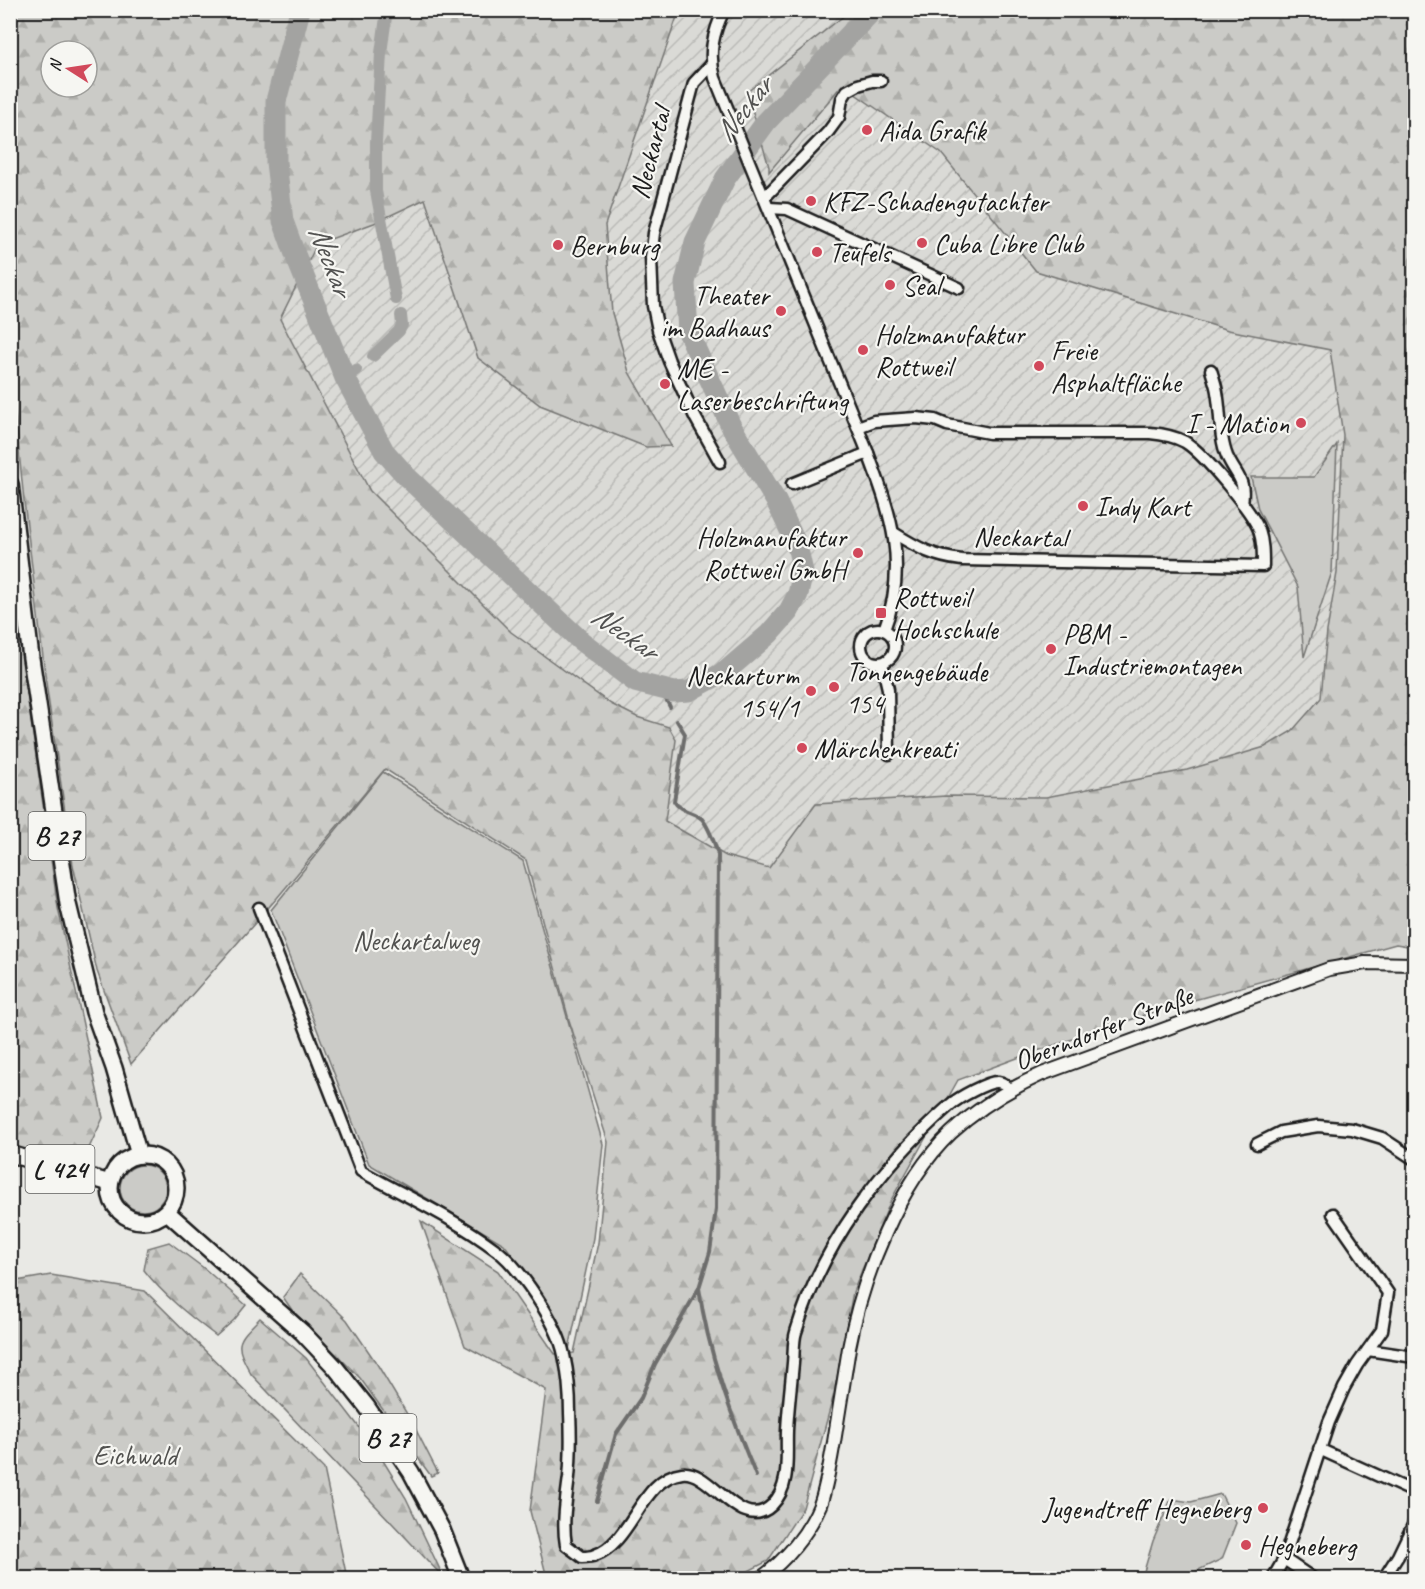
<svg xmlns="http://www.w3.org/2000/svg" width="1425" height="1589" viewBox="0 0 1425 1589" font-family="Caveat,sans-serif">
<defs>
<pattern id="industrial-furrows" width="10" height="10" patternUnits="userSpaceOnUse" patternTransform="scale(1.5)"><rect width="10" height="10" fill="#dadad6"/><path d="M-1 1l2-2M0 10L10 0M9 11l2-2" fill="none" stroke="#babab7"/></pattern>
<pattern id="forest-firs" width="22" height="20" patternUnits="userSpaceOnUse" patternTransform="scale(1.5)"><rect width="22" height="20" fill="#cbcbc7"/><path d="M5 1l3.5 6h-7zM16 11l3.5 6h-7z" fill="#aeaeaa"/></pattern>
</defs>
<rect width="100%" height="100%" fill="#e9e9e5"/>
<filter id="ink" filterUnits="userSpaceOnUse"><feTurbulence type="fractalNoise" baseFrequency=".0167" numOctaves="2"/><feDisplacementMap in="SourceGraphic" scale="12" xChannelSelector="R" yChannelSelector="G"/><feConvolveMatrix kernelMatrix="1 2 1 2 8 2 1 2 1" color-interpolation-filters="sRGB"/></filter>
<g filter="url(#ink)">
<!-- industrial -->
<polygon fill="url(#industrial-furrows)" points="679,11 850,11 747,92 769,171 842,85 941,153 1036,271 1228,330 1331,350 1343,435 1337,573 1327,631 1321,698 1292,731 1265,747 1187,770 1046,797 946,796 816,804 769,868 726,856 664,821 676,740 637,717 611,704 511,632 370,491 280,319 317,244 374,223 425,199 478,358 671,446 629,372 612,313 605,225"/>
<!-- green -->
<g fill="#cbcbc7" stroke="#747472" stroke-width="1.5">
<polygon points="1337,444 1332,572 1304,657 1298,587 1258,509 1251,477 1314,477"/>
<polygon points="383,772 523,861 603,1144 593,1238 569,1349 534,1283 504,1244 369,1164 271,910"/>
<circle cx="143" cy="1188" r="23"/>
<polygon points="1221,1494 1236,1523 1222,1559 1194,1572 1188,1578 1142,1578 1153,1541 1171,1499 1191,1502"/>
</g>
<!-- forest -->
<g fill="url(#forest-firs)" stroke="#747472" stroke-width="1.5" fill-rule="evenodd">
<path d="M10,11H679L605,225L612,313L629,372L671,446L646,447L540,405L478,358L425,199L374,223L317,244L280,319L370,491L511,632L611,704L637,717L669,727L676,740L665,821L726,856L769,868L816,804L946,796L1046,797L1187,770L1265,747L1292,731L1321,698L1327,631L1337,573L1343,435L1330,350L1228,330L1036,271L941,153L842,85L769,172V167L747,92L850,11H1414V947L1396,944L1169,1007L1028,1054L958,1080L891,1200L853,1292L834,1394L803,1508L768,1561L735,1578H547L530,1511L546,1390L465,1346L421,1221L498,1271L555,1354L574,1353L598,1243L608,1142L569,1020L526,860L385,769L277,898L131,1064L97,971L73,865L47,690L24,501L10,363ZM51,51H87V87H51Z"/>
<polygon points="10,568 18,631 58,908 103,1118 81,1165 11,1148"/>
<path d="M169,1242L205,1269L246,1305L234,1320L216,1336C190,1316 165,1297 144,1270L148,1248Z"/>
<polygon points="300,1274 347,1320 377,1364 413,1424 438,1473 431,1476 360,1378 292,1310 283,1297"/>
<polygon points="51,1275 145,1291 324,1469 347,1578 11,1578 11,1282"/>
<path d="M260,1318L306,1358L376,1449L406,1498L444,1578L251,1374C234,1343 236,1342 260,1318Z"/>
</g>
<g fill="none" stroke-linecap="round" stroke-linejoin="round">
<!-- stream -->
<g stroke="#6d6d6c" stroke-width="4">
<polyline points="661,689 670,707"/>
<path d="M699,1288C708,1353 731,1415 756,1476"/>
<path d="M597,1501L616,1434L641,1398L655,1364L699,1288L710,1252L716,1209L718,855C716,846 708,826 702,819C694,811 680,812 674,801L685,734L677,721"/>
</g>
<!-- canal -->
<g stroke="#a3a3a1" stroke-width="12">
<polyline points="387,10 381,53 376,142 376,191 396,299"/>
<polyline points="373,356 399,331 402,325 401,315"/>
<polyline points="345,378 356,370"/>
</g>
<!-- river -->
<polyline stroke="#a3a3a1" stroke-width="21" points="300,10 276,101 276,162 283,221 296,257 345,378 384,451 407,477 581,641 635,682 674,692 689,691 726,671 769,634 789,611 798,594 803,572 797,545 776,501 731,426 688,332 685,283 695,242 725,179 766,122 873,10"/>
<defs>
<g id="minor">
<path d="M724,10C713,33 708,54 715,78L868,453C891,514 909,565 884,630"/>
<polyline points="711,65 694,83 654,233 651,258 653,306 658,330 669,361 695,417 720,462"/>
<polyline points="765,197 828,132 839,117 842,99 847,91 858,85 872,81 881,81"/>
<polyline points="769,208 787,209 959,288"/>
<path d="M1211,370C1213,377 1216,385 1217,392C1221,413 1219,437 1227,456C1236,476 1246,479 1242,503"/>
<path d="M858,427L874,421L916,418L935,420L947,425L989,433H1150C1162,434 1174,436 1185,442C1203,453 1252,511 1259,530C1263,542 1263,553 1263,566L962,560C934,557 918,548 894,533"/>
<polyline points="792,484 868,453"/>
<circle cx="878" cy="646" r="17"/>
<polyline points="882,663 888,689 889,754"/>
<path d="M259,908L361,1171C405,1196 454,1218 495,1249C520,1267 558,1324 564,1355C568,1373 570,1395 570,1413C571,1434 571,1457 569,1477C566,1501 562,1522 566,1545L582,1557C586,1557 591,1557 595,1555C632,1543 641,1478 682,1473C711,1469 741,1535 772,1505C791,1486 786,1456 787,1431C788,1409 791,1386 793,1363C794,1353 793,1341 796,1332C822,1244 882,1165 950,1105C958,1098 988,1081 998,1082C1004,1083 1006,1085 1010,1089"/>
<polyline points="1257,1144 1281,1132 1318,1126 1352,1129 1382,1138 1414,1159"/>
<polyline points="1368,1350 1414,1357"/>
<polyline points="1319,1449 1414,1492"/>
<polyline points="1284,1559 1312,1578"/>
<polyline points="1273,1578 1284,1559 1329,1422 1344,1388 1357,1365 1382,1330 1388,1293 1333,1214"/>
<polyline points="1384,1578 1398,1556 1414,1523"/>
</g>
<path id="tertiary" d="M761,1578C786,1560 808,1534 820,1505C827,1485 830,1463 834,1442C839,1411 844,1380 849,1348C862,1278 899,1182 951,1133C978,1108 1009,1089 1042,1074L1329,969L1365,963L1414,964"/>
<g id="primary">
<polyline points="10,484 31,658 68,904 94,1012 114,1068 139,1155"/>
<polyline points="10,1154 110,1183"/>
<circle cx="143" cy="1188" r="33"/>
<polyline points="167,1212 302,1332 335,1367 367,1407 411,1472 442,1530 461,1578"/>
</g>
</defs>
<!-- minor casing -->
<use href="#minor" stroke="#1c1c1c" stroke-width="15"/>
<!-- tertiary casing -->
<use href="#tertiary" stroke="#1c1c1c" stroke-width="16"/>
<!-- primary casing -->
<use href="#primary" stroke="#1c1c1c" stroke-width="20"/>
<!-- minor -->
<use href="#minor" stroke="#f6f6f2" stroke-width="10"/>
<!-- tertiary -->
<use href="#tertiary" stroke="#f6f6f2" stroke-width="12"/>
<!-- primary -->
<use href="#primary" stroke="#f6f6f2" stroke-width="15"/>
</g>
</g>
<!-- markers -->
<g fill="#d1495b" stroke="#f6f6f2" stroke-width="2">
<circle cx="867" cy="130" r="6"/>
<circle cx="811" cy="201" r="6"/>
<circle cx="922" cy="243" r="6"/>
<circle cx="558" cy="245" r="6"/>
<circle cx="817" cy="252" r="6"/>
<circle cx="890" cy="285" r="6"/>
<circle cx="781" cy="311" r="6"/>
<circle cx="863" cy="350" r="6"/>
<circle cx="1039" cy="366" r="6"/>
<circle cx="665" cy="384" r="6"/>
<circle cx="1301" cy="423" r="6"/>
<circle cx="1083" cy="506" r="6"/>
<circle cx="858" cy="553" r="6"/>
<rect x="875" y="607" width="12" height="12" rx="3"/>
<circle cx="1051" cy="649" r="6"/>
<circle cx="834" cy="687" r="6"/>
<circle cx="811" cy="691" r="6"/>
<circle cx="802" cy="748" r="6"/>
<circle cx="1263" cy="1508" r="6"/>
<circle cx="1246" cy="1545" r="6"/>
</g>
<g text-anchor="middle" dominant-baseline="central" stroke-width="4.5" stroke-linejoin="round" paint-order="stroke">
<!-- shield labels -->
<g fill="#f6f6f2" stroke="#5d5d5c" stroke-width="1.5">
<rect x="28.5" y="812" width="57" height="48" rx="4.5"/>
<rect x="25.5" y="1145" width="69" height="48" rx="4.5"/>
<rect x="359.5" y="1414" width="57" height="48" rx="4.5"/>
</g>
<g font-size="27" font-weight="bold" fill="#1c1c1c">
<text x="57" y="836">B 27</text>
<text x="60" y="1169">L 424</text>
<text x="388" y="1438">B 27</text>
</g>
<!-- poi labels -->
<g font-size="28" fill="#1c1c1c" stroke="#f6f6f2" text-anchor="start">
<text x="879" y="130">Aida Grafik</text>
<text x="823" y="201">KFZ-Schadengutachter</text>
<text x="934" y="243">Cuba Libre Club</text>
<text x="570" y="245">Bernburg</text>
<text x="829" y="252">Teufels</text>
<text x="902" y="285">Seal</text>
<text x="769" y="295" text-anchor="end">Theater<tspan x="769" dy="32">im Badhaus</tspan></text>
<text x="875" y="334">Holzmanufaktur<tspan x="875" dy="32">Rottweil</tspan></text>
<text x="1051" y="350">Freie<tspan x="1051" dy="32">Asphaltfläche</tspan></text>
<text x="677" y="368">ME -<tspan x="677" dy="32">Laserbeschriftung</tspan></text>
<text x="1289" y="423" text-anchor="end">I - Mation</text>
<text x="1095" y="506">Indy Kart</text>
<text x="846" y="537" text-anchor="end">Holzmanufaktur<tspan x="846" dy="32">Rottweil GmbH</tspan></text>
<text x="893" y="597">Rottweil<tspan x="893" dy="32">Hochschule</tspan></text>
<text x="1063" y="633">PBM -<tspan x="1063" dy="32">Industriemontagen</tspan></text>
<text x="846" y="671">Tonnengebäude<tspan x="846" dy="32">154</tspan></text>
<text x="799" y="675" text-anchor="end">Neckarturm<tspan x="799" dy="32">154/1</tspan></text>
<text x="814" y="748">Märchenkreati</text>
<text x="1251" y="1508" text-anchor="end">Jugendtreff Hegneberg</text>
<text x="1258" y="1545">Hegneberg</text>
</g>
<!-- street labels -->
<g font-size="28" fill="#1c1c1c" stroke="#f6f6f2">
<text transform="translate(650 153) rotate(-75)">Neckartal</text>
<text transform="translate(1020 537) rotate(1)">Neckartal</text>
<text transform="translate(1103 1028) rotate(-21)">Oberndorfer Straße</text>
</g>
<!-- park labels -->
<g font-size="28" fill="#51514f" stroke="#f6f6f2">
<text x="416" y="940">Neckartalweg</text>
<text x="135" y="1455">Eichwald</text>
</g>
<!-- water labels -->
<g font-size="30" font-style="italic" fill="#525251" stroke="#f6f6f2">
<text transform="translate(743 109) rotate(-51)">Neckar</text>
<text transform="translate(331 260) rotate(69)">Neckar</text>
<text transform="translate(625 632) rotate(35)">Neckar</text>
</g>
</g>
<!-- margin -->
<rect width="1425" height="1589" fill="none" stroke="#f6f6f2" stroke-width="36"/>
<rect x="18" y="18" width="1389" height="1553" fill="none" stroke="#1c1c1c" stroke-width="2" filter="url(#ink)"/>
<!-- north arrow -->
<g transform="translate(69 69) rotate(282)"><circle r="28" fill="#f6f6f2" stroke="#9f9f9c" stroke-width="1.5"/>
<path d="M0-4.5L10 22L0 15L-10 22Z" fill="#d1495b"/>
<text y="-9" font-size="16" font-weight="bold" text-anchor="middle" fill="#1c1c1c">N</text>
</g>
</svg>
